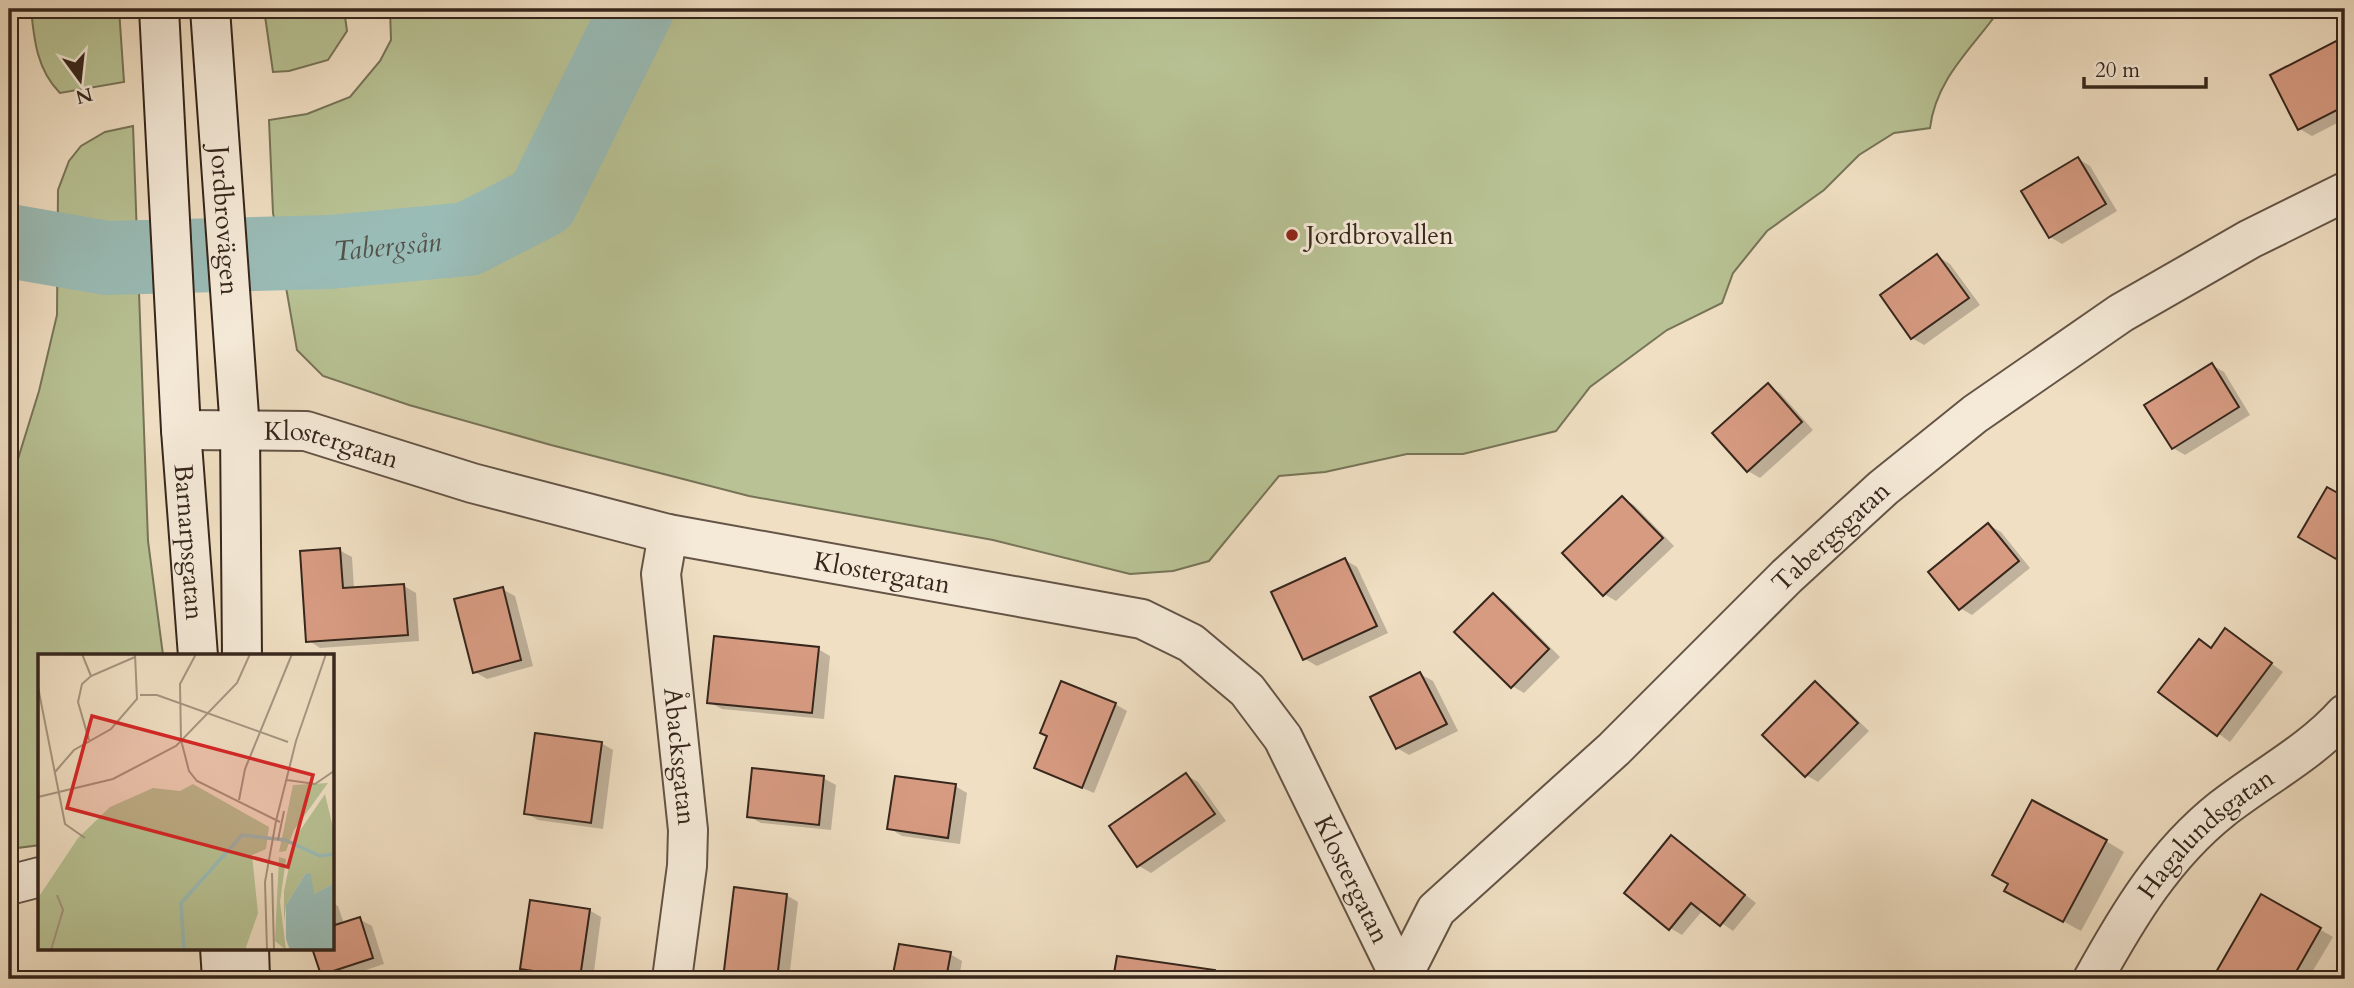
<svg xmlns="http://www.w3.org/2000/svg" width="2354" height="988" viewBox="0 0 2354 988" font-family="Cardo,serif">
<rect width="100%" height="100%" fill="#f0dfc3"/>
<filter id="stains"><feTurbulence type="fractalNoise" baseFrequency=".00286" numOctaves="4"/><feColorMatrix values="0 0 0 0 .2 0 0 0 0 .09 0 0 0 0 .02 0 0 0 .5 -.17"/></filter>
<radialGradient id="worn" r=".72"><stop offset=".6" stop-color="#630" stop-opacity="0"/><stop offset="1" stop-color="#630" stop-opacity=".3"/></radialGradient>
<!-- green -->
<g fill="#b8c294" stroke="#777458" stroke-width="2">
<path d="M31,9H119L124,82L60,93C37,70 34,40 31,9Z"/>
<polygon points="264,9 344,9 347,31 328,60 289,71 273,72"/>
<path d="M390,9H2000C1973,48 1936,78 1930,128L1894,133L1859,155L1824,190L1767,231L1733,273L1722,303L1667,330L1590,387L1556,431L1463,454H1407L1325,472L1279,476L1209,561L1173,571L1130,574L993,540L749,496L551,445L409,405L323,376L297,350L273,213L269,120L307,114L350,97L380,61L391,40Z"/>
<polygon points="9,106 12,186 9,269"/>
<polygon points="133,126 148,541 163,655 40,656 40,845 9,849 9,488 39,391 57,315 58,190 69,161 81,146 105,132"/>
</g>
<!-- shadow -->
<g fill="#0003">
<polygon points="2338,42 2345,46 2345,119 2312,136 2300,129"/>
<polygon points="2078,159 2090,166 2117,211 2062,244 2050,237"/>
<polygon points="1937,256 1950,264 1980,305 1924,345 1912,338"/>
<polygon points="2212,365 2224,372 2250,415 2185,455 2173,448"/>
<polygon points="1768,386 1780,393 1813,430 1760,478 1748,471"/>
<polygon points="1622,498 1634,505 1674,546 1616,601 1604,594"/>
<polygon points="1989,525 2001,532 2030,568 1972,615 1960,608"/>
<polygon points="339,550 352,557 354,589 404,586 416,593 419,641 320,648 308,640"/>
<polygon points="1345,560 1357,567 1388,633 1317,666 1305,659"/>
<polygon points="502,589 515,596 533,666 487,679 475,672"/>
<polygon points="1493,595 1505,602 1560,657 1524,693 1512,686"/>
<polygon points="2237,638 2283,672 2230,742 2161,692 2199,641 2212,649"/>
<polygon points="818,649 830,656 824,719 722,709 709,702"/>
<polygon points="1420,674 1433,681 1458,731 1409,755 1397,748"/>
<polygon points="1815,684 1827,691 1869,731 1818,782 1806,775"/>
<polygon points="1115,704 1127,711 1094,793 1036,768"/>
<polygon points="601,743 613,750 603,829 538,820 526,813"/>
<polygon points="1186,775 1198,782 1226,821 1151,873 1139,866"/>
<polygon points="823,778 836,785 831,830 761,823 748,816"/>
<polygon points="955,786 967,793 960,844 902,836 889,828"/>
<polygon points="1671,837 1756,903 1733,931 1703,910 1682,935 1670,928"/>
<polygon points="2106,841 2124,852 2081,931 2024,900"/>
<polygon points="736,889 786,895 798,902 789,979 725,979"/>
<polygon points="2262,896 2333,937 2308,979 2214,979"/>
<polygon points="332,903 338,906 344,924 359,919 372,926 384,964 339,979 322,974 314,948 332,948"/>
<polygon points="589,910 601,917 593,979 534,975 522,968"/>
<polygon points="900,946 950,954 962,961 959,979 894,979"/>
<polygon points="1118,958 1215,972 1227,979 1115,979"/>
</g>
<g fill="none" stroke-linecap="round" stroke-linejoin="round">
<!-- river -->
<path stroke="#9abcb6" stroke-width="74" id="s1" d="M9,241L107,258L330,252L468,239L542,201L637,9"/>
</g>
<!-- building -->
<g fill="#d79b82" stroke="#36261c" stroke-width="2">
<polygon points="2338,40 2345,54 2345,106 2298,130 2270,75"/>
<polygon points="2078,157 2106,204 2049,238 2021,191"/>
<polygon points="1937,254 1969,298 1911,339 1880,295"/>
<polygon points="2212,363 2239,407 2172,449 2144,405"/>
<polygon points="1768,383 1802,422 1747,472 1712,433"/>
<polygon points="2327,487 2345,497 2345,564 2298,537"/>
<polygon points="1622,496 1663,538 1603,596 1562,553"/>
<polygon points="1988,523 2019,561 1959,610 1928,572"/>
<polygon points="340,548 343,588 404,584 408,635 306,642 300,551"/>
<polygon points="1345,558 1377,626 1303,660 1271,592"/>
<polygon points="503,587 521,660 473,673 454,599"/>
<polygon points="1493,593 1549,649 1511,688 1454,632"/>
<polygon points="2225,628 2272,663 2217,736 2158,692 2199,639 2211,648"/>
<polygon points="714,636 819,647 812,713 707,703"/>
<polygon points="1420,672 1447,724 1396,749 1370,697"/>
<polygon points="1061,681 1116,703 1082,788 1034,768 1047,736 1040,733"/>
<polygon points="1815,681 1858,723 1805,777 1762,735"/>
<polygon points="535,733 602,742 591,823 524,814"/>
<polygon points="752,768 824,776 819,825 747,817"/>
<polygon points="1186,773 1215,814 1137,867 1109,826"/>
<polygon points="895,776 956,784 948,838 887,829"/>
<polygon points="2032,800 2107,840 2063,922 2004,891 2008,884 1992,875"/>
<polygon points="1671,835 1745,895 1720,926 1691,903 1669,930 1624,893"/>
<polygon points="734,887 787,894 777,979 723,979"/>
<polygon points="2261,894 2321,928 2292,979 2212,979"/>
<polygon points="530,900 590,909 580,978 520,969"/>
<polygon points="332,916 335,925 360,917 373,958 321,975 312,948 332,948"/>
<polygon points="899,944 951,952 946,979 892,979"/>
<polygon points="1117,956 1215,970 1214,979 1113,979"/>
</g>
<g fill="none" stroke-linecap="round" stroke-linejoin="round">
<defs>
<g id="street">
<path id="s2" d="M181,430L306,431L472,483L668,534L1142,619L1191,643L1247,690L1283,738L1401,979"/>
<path id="s3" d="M668,534L661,574L688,830L687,866L672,979"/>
<polyline points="9,885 40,877"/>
<path id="s4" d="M1401,979L1436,910L1614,749L1787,576L1883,488L1975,414L2121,313L2250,239L2345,192"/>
<path id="s5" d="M2093,979C2128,916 2164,855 2222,809C2263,777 2310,753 2345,714"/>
</g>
<g id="secondary">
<path id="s6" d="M159,9L181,430L198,656"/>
<path id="s7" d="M210,9L240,430L242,656"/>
<polyline points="220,948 222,979"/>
<polyline points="249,948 250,979"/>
</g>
</defs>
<!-- street casing -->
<use href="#street" stroke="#645446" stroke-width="42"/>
<!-- secondary casing -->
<use href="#secondary" stroke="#36261c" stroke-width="42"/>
<!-- street -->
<use href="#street" stroke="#f5ead8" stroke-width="38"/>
<!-- secondary -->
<use href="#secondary" stroke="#f5ead8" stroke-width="38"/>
</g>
<!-- markers -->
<circle fill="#8f2418" stroke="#f5ead8" stroke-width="2.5" cx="1292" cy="235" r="7"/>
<g text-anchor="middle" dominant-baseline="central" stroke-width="6" stroke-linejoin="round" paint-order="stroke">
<!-- street labels -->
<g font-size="26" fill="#36261c" stroke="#f5ead8">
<text stroke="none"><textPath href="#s7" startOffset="212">Jordbrovägen</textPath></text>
<text stroke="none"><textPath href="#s2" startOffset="152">Klostergatan</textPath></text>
<text stroke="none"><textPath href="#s4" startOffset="621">Tabergsgatan</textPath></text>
<text stroke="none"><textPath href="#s6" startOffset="534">Barnarpsgatan</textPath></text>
<text stroke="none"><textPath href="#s2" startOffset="719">Klostergatan</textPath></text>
<text stroke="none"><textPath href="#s3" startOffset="224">Åbacksgatan</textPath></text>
<text stroke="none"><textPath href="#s5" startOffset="186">Hagalundsgatan</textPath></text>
<text stroke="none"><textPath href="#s2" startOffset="1328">Klostergatan</textPath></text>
</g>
<!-- poi labels -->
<g font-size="26" fill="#36261c" stroke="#f5ead8" text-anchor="start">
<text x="1306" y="235">Jordbrovallen</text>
</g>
<!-- water labels -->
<g font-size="28" font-style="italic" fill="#54534a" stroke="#f5ead8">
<text stroke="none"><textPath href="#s1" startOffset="380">Tabergsån</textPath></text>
</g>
</g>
<!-- overview -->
<g transform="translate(38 654)">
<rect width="296" height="296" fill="#f0dfc3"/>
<path d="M290,129L256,176L248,197L241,198L255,131ZM155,130L231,173L228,195L214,201L220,259L207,296H0V244L40,184L72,153L115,134L142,137ZM287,140L296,178V229L276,240L268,219L248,251L246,268V237L257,184ZM241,203L248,205L242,248L248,296L237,287Z" fill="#b8c294"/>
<path d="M268,219L273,220L276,240L296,229V296H252L248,285V251Z" fill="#9abcb6"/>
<path fill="none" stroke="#9abcb6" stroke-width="3.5" d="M146,296L143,249L204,181L247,186L282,202L296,200"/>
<path fill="none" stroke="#a69580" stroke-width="2" d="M44,0L53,22M158,0L142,30L143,86L151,117L159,127L242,168M0,33L27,170L47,184M102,41H119L250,88M51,86L40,48L44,30L53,22L97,3M17,118L36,96L73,75L99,45L97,0M249,126L277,130L296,117M0,143L75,125L138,92L199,29L212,0M201,146L207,115L254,0M240,186L246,157M234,219L236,296M13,296L25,256L19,241M229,296L227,228L238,167L258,87L288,0"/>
<path fill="#d62828" fill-opacity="0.15" stroke="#d62828" stroke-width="3.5" d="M54,62L275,121L250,213L29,154Z"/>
<rect width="296" height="296" fill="none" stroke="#36261c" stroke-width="3.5"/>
</g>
<!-- margin -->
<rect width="2354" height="988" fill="none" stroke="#f0dfc3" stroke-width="35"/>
<rect x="10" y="10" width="2333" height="967" fill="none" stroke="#36261c" stroke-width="3.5"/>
<rect x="18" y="18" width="2319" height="953" fill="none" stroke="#36261c" stroke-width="2"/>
<!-- north arrow -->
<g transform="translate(80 80) rotate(165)" stroke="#f5ead8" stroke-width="5" paint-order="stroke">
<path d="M0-5L12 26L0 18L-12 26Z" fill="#36261c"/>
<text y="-10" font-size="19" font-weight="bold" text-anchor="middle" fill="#36261c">N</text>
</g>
<!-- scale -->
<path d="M2084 77v10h122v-10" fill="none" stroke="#36261c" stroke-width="3.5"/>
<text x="2095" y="77" font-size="21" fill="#36261c" stroke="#f5ead8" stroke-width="5" paint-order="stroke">20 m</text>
<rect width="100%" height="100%" filter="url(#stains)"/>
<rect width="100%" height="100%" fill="url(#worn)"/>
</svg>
